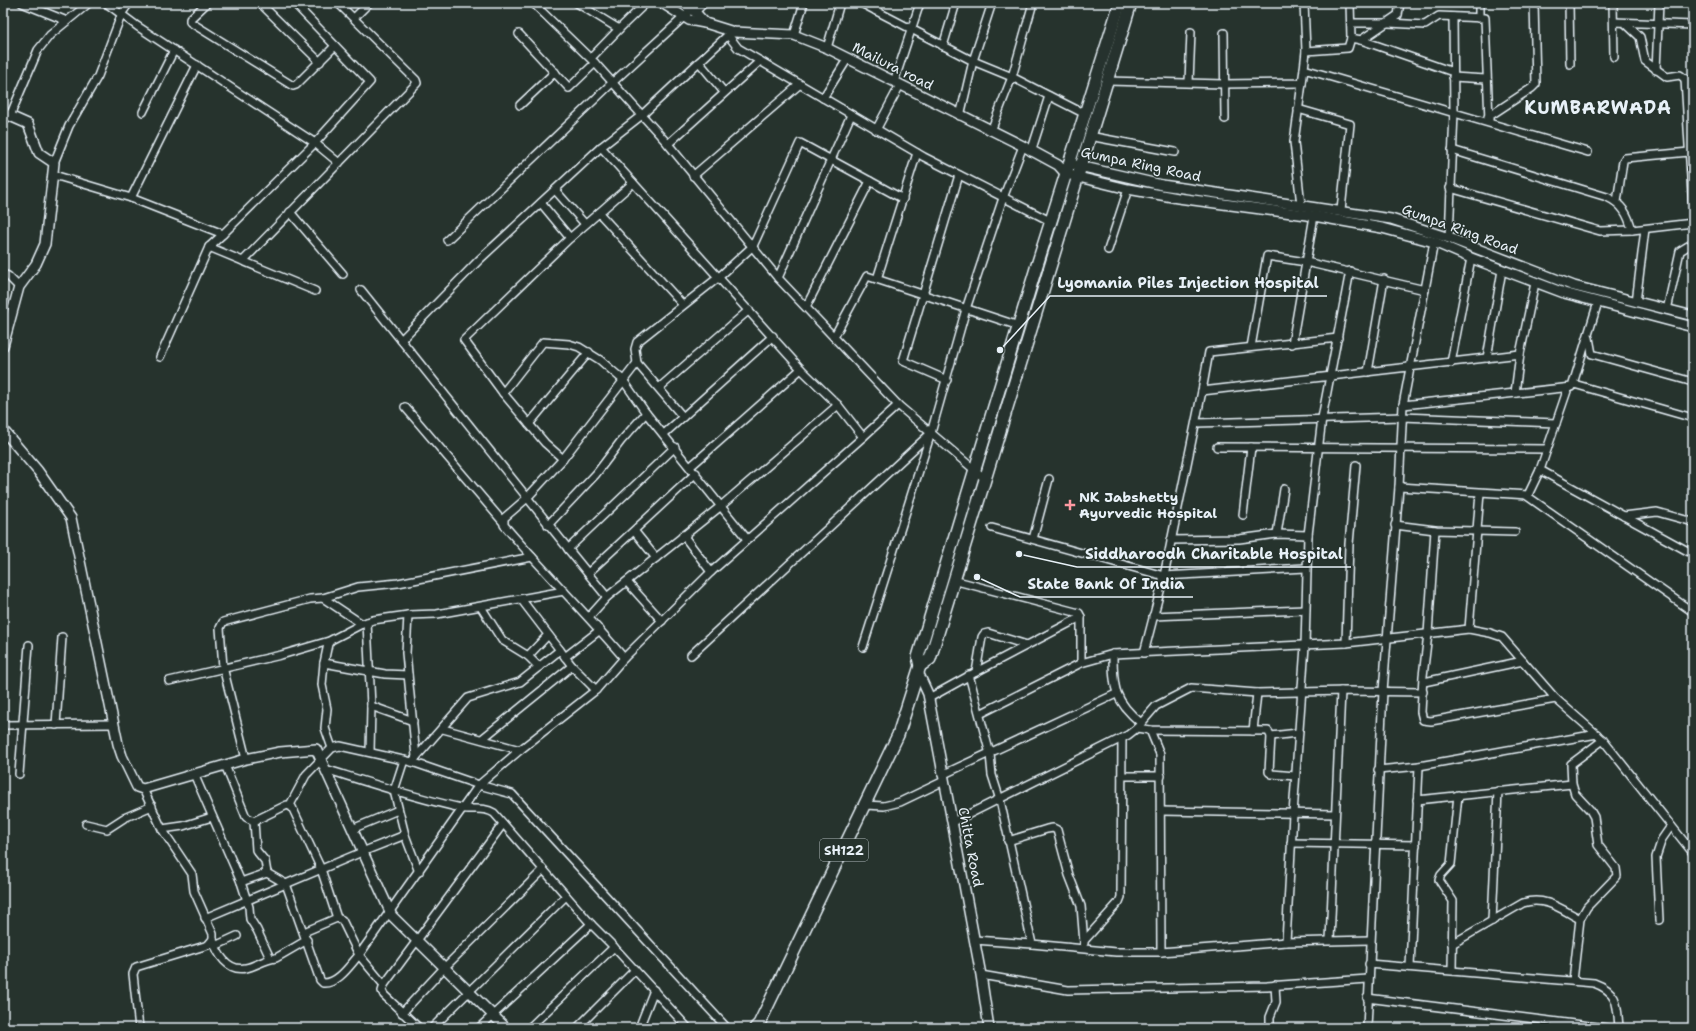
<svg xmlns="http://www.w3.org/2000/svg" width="1696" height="1031" viewBox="0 0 1696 1031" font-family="'Shantell Sans',sans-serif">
<rect width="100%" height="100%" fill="#26332d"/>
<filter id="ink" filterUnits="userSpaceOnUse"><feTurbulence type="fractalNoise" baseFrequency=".025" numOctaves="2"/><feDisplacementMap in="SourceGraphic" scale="8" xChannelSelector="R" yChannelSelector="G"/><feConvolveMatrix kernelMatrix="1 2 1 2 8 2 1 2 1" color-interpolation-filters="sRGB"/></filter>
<g filter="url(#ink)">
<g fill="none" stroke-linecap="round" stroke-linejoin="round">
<defs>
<g id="minor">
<polyline points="22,3 67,21"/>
<polyline points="106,3 137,26 315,143 339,163"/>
<polyline points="207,3 190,19 190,22 293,86 296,85 335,46"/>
<polyline points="260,3 320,62"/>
<polyline points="533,3 595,63 668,144 778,278 898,405 984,478"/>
<polyline points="577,3 619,29 646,3"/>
<polyline points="861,3 973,61 1012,77 1085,114"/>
<polyline points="1304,3 1306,51 1304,69 1588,152"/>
<polyline points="1479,3 1479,18"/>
<polyline points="1569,3 1570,64"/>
<polyline points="1613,3 1614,57"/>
<polyline points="876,11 879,3"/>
<polyline points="695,12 704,3"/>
<polyline points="354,18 369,3"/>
<polyline points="1614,22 1693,25"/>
<polyline points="1351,23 1389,23 1425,25 1439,16 1485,18 1489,121"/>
<polyline points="1625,23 1640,37 1645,61 1667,77 1680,75 1689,82 1693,83"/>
<polyline points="730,32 728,35 738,48 924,157 1050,221"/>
<polyline points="1224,33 1225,119"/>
<polyline points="519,34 569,88 595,63"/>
<polyline points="794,35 804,3"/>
<polyline points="1351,38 1361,40 1453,72"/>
<polyline points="1361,40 1398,15 1400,3"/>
<polyline points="943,46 956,3"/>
<polyline points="827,48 840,3"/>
<polyline points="1306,51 1348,48 1351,38 1350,3"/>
<polyline points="591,58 619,29"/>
<polyline points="699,62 724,92"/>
<polyline points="1656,70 1659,3"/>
<polyline points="1453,77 1486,79"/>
<polyline points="1685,79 1693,211"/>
<polyline points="1107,81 1224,84 1302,83 1304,69"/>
<polyline points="894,82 920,3"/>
<polyline points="1189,82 1191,32"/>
<polyline points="823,98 848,58"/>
<polyline points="520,105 555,72"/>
<polyline points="1298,109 1350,124 1341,210"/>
<polyline points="143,112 174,50"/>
<polyline points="10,116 38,50 50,35 89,3"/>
<polyline points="960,116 973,61 992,3"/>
<polyline points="1488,117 1532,88 1536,84 1534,3"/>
<polyline points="876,130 900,85"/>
<polyline points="991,131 1012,77 1033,3"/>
<polyline points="1089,136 1175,152"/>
<polyline points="668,144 760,61"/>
<polyline points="601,147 801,369 838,405 863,437 898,405"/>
<path d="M1452,150L1607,197C1622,204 1628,214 1632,230"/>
<polyline points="1031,152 1049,96"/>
<polyline points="54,163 69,126 98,76 122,13 129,3"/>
<polyline points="54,175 131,198 197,65"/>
<polyline points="693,176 800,84"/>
<polyline points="1450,188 1600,231 1632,230 1693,223"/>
<polyline points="555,190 585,224"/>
<polyline points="131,198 223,234 209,247 160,357"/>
<polyline points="1617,202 1623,161 1625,158 1689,152"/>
<polyline points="541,203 570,238"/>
<polyline points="1301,205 1294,142 1302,83"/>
<polyline points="290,212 343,274"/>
<polyline points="599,213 683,305"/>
<polyline points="223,234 315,143 370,82 297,6 299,3"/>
<polyline points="1449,238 1454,112 1453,17"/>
<polyline points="447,240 612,83 687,14"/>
<polyline points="209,247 315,291"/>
<polyline points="1108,250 1128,189"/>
<polyline points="243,261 417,83 416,80 338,3"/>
<polyline points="3,274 8,276 19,287"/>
<polyline points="778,278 851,115"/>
<polyline points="877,279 917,153"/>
<polyline points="361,290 570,551"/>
<polyline points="1636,302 1645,229"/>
<polyline points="806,307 870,181"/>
<polyline points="1667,310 1680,251 1693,243"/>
<polyline points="834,337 867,276 1019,326"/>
<polyline points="1589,338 1592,354 1693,382"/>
<polyline points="401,340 479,260 601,147 642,115 728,35"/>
<polyline points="1292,344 1314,216"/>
<polyline points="1251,347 1267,256 1306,262 1425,290"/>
<polyline points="1487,358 1502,270"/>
<polyline points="637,363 635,349 637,342 719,277 753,246 800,143 903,199"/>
<polyline points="1451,363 1471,258"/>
<polyline points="1368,372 1384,279"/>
<polyline points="947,380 903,361 959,175"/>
<polyline points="1574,384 1693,418"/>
<polyline points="659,388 749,310"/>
<polyline points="1202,391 1520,354"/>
<polyline points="503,393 543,342 569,344 579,347 600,360 623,380 646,413 747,539"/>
<polyline points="1515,393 1520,354 1535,283"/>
<polyline points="1403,405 1572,387 1598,302"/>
<polyline points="405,407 503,522"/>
<polyline points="1196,423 1402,417 1556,423"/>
<polyline points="529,424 589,352"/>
<polyline points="664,434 773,336"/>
<polyline points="1217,447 1547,449"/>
<polyline points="563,459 545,443 503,393 464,340 570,238 633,183"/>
<polyline points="690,467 801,369"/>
<polyline points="1540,470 1693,554"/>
<polyline points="1399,487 1528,495 1540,470 1568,388"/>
<polyline points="1527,496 1693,612"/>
<polyline points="1243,515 1251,447"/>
<polyline points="1624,516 1657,512 1693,522"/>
<polyline points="548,525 596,474 621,441 646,413"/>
<polyline points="1395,525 1435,530 1515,532"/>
<polyline points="992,528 1164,576 1306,568"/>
<polyline points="1435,530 1428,634 1423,676 1421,712 1423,720 1431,721 1556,699"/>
<polyline points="635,532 656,558"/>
<polyline points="1277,534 1284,489"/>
<polyline points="683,535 711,572"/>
<polyline points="1033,539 1049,479"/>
<polyline points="1171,540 1239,539 1277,534 1308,535"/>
<polyline points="588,573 696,473"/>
<polyline points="953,580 1079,613 1081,617 1081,663"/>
<polyline points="627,582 662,621"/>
<polyline points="607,597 568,549 675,447"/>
<polyline points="323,598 362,624"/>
<polyline points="521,599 560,650"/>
<polyline points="481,607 502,640 528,656 539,667"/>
<polyline points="408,615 406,653 416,757"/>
<polyline points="1153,616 1305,610"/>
<polyline points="589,617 607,597 721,506 838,405"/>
<polyline points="367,622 371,706 370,752"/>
<polyline points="1469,629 1490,633 1502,637 1556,699 1603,740 1693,853"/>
<polyline points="1346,643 1349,544 1356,465"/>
<polyline points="863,647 931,433 966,309 1003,198 1023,146"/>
<polyline points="1144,653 1164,576 1202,391 1209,352 1338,338"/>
<path d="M1113,654C1113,687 1114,701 1141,723"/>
<polyline points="691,655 931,433"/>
<polyline points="528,656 548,635"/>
<polyline points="565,657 600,630"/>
<path d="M624,658C585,612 543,571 504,525V518L526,499L563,459L637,363L683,417"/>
<polyline points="324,663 385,674 408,675"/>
<polyline points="976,672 982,637 984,634 988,633 1027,645"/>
<polyline points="969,675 990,754 992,775 1000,800 1032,944"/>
<polyline points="169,681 281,655 329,641"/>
<polyline points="1424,682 1523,661"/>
<polyline points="929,698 976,672 1081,617"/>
<polyline points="371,706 413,721"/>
<polyline points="980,714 1081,663 1113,654 1346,643 1469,629 1480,493"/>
<polyline points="3,725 114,724"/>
<polyline points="56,725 62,637"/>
<polyline points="1137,728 1150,730 1268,731 1271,736 1269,772 1272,774 1295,776"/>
<polyline points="443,729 520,750"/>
<polyline points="1150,730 1160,754 1161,952"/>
<polyline points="1253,731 1257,693"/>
<polyline points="1271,736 1298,733"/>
<polyline points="482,739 572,666"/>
<polyline points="332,748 325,728 327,709 322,685 324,663 328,644 331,640 362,624 373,620 408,615 437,614 564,591"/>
<polyline points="246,759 223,667 220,628 223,622 310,599 323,598 358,587 398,583 532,557"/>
<polyline points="404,760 394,791 405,835 419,872"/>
<polyline points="412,762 468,698 520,682 560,650 572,666 596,690"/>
<polyline points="225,765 246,817 254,821 287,805 292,807 321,869 337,918"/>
<path d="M325,769C370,783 415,798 461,808C472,811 483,806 494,813L591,924L614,947L688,1028"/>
<polyline points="1378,770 1419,766 1597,734"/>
<polyline points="19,774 29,645"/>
<polyline points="194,774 241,882 249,907 250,919 257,930 270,958"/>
<polyline points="942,775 1116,694"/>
<polyline points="1122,776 1161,776"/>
<polyline points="1417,800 1572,784"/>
<polyline points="290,805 306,775 332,748 340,746 412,762 479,785 512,794 727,1028"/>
<polyline points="865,805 884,806 900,802 944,781"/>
<polyline points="1161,811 1335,814"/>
<polyline points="254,821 256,850 265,861 267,873"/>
<polyline points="953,822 1128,735 1137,728 1156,706 1191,688 1257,693 1346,691 1423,692"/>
<polyline points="86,824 107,829 124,818 152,806"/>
<polyline points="162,829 183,826 212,817"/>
<polyline points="352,829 398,810"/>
<polyline points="1008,841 1047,829 1053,828 1057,830 1069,875 1081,906 1084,943"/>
<polyline points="1291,843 1416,845"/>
<path d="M241,882L267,873L286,884L320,980L323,983C338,984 350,965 359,955L479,785L520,750L596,690L624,658L711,572L863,437"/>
<polyline points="205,918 362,852 405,835"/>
<polyline points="1659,920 1656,857 1662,839 1671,826"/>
<polyline points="1492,921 1498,791"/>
<polyline points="304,932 337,918 342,920 359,955 384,985"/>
<path d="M213,939C217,954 228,972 246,968C256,966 265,959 276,958L307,940"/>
<polyline points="974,940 1032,944 1116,952 1161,952 1286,942 1370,940"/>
<polyline points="1330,940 1341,691"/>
<polyline points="1084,941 1119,902 1121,897 1122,738"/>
<polyline points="1286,942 1293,814 1305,646 1308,535 1322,418 1350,271"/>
<path d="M1452,944L1523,903C1545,896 1561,909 1580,919"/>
<polyline points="215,946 237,936"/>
<path d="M1369,964L1594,983C1619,992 1617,1005 1619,1028"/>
<polyline points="1410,967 1419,766"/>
<polyline points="1452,970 1453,901 1439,880 1441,875 1451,864 1458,795"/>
<polyline points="981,975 1068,990 1267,986 1368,979"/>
<polyline points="1573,981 1580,919 1587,907 1617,876 1616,868 1598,845 1594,817 1590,810 1575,794 1572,784 1571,764 1603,740"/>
<polyline points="1367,998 1606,1028"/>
<polyline points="402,1013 444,968 543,870"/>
<polyline points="139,1028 133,974 136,967 208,945 213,939 213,934 194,891 192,874 162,829 143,789"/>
<polyline points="419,1028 384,995 382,991 384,985 503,824"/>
<polyline points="432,1028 566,896"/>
<polyline points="479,1028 591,924"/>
<polyline points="529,1028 614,947"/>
<polyline points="577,1028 635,970"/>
<polyline points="639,1028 654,990"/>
<polyline points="1270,1028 1270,1017 1276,1002 1275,985"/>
<polyline points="1367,1028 1383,691 1399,487 1403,405 1434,242"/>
</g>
<g id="tertiary">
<polyline points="662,3 689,20 705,23 734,32 794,35 827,48 1023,146 1058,165 1066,174 1128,189 1178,198 1314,216 1382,228 1434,242 1471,258 1564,293 1693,327"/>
<polyline points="681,3 695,12 705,23"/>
<polyline points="3,113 28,124 39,153 54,163 45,244 36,264 19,287 3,346"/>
<polyline points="1075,165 1162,185 1391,219 1449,238 1574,286 1693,316"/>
<polyline points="3,430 38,471 71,518 118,744 122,756 137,787 143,789 246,759 280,752 316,749 392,916 506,1028"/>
<polyline points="918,672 928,694 981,975 989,1028"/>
</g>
<g id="primary">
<polyline points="920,666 930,659 1131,3"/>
<polyline points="755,1028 759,1024 898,735 920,666 918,657 1037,265 1120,3"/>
</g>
</defs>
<!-- minor casing -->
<use href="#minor" stroke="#e8f1f8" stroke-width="10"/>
<!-- tertiary casing -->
<use href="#tertiary" stroke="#e8f1f8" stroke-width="12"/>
<!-- primary casing -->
<use href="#primary" stroke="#e8f1f8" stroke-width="14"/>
<!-- minor -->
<use href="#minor" stroke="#26332d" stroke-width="7"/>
<!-- tertiary -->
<use href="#tertiary" stroke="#26332d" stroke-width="9"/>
<!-- primary -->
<use href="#primary" stroke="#26332d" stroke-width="11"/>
</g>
</g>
<!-- markers -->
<path fill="#ff9aa2" stroke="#26332d" stroke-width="1.5" d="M1068 499h4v4h4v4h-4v4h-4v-4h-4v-4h4z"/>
<g text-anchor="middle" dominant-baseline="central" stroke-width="3" stroke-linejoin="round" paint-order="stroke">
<!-- shield labels -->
<rect fill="#26332d" stroke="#aeb8bb" stroke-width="1" x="820" y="839" width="48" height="22" rx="3"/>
<g font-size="13" font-weight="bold" fill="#e8f1f8">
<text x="844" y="850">SH122</text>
</g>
<!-- street labels -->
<g font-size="14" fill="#e8f1f8" stroke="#26332d">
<text transform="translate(893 66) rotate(27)">Mailura road</text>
<text transform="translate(1141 164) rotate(12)">Gumpa Ring Road</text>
<text transform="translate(1460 229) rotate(20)">Gumpa Ring Road</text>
<text transform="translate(971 847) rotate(79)">Chitta Road</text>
</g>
<!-- poi labels -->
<g font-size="14" font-weight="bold" fill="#e8f1f8" stroke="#26332d" text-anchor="start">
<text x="1079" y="497">NK Jabshetty<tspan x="1079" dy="16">Ayurvedic Hospital</tspan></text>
</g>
<!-- district labels -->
<g font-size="18" font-weight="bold" letter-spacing="1" fill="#e8f1f8" stroke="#26332d">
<text x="1598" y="108">KUMBARWADA</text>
</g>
</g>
<!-- callouts -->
<path fill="none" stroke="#e8f1f8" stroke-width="1.5" d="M1000 350L1050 296H1327M1019 554L1077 567H1351M977 577L1020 597H1193"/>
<g fill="#e8f1f8" stroke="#26332d" stroke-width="1.5">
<circle cx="1000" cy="350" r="4"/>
<circle cx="1019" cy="554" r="4"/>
<circle cx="977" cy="577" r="4"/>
</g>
<g font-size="15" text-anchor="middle" font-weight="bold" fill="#e8f1f8" stroke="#26332d" stroke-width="3" stroke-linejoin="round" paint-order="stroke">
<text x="1188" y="288">Lyomania Piles Injection Hospital</text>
<text x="1214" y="559">Siddharoodh Charitable Hospital</text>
<text x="1106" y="589">State Bank Of India</text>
</g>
<!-- margin -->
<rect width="1696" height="1031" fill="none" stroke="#26332d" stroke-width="16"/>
<rect x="8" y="8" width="1680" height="1015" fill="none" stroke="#e8f1f8" stroke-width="1.5" filter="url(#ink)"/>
</svg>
